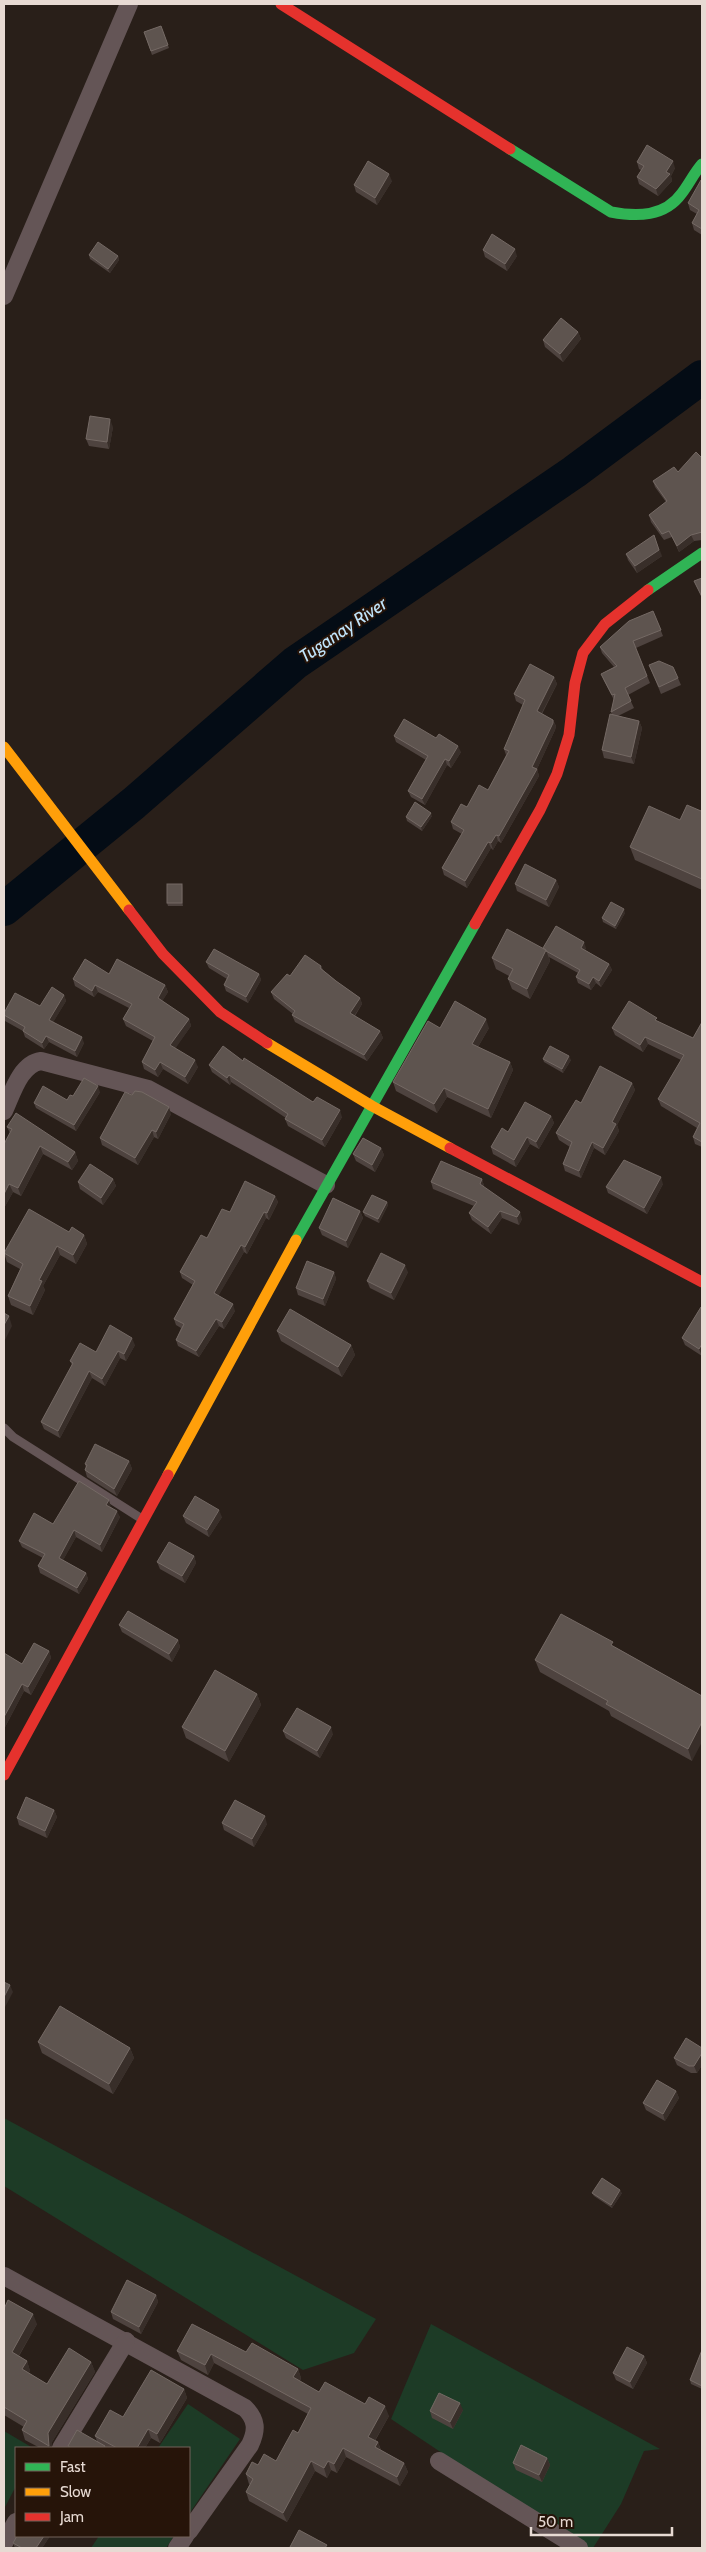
<svg xmlns="http://www.w3.org/2000/svg" width="706" height="2552" viewBox="0 0 706 2552" font-family="Cabin,sans-serif">
<rect width="100%" height="100%" fill="#291f19"/>
<!-- green -->
<g fill="#1d3b26">
<polygon points="4,2118 376,2319 354,2353 303,2370 4,2186"/>
<polygon points="431,2324 660,2449 644,2451 621,2504 593,2548 585,2548 391,2419"/>
<polygon points="188,2404 240,2439 189,2514 189,2448 158,2448"/>
<polygon points="4,2431 33,2448 16,2448 16,2486 4,2509"/>
<polygon points="99,2536 174,2536 166,2548 91,2548"/>
</g>
<g fill="none" stroke-linecap="round" stroke-linejoin="round">
<!-- river -->
<polyline stroke="#040c15" stroke-width="34" points="4,909 134,803 295,663 574,472 702,377"/>
<!-- lane -->
<polyline stroke="#645556" stroke-width="9" points="4,1428 13,1437 142,1519"/>
<!-- street -->
<g stroke="#645556" stroke-width="18">
<polyline points="4,296 129,4"/>
<path d="M4,1111C12,1094 20,1064 41,1061L148,1089L326,1185"/>
<path d="M4,2276L245,2408C257,2420 257,2430 250,2445L189,2531"/>
<polyline points="61,2448 126,2341"/>
<polyline points="439,2461 579,2548"/>
<polyline points="4,2543 16,2522"/>
<polyline points="177,2548 185,2536"/>
</g>
<!-- fast -->
<g stroke="#30b455" stroke-width="11">
<path d="M510,149L611,212C637,217 665,217 682,193C689,184 694,173 702,164"/>
<polyline points="648,590 702,553"/>
<polyline points="296,1240 475,924"/>
</g>
<!-- slow -->
<g stroke="#ff9f0a" stroke-width="11">
<polyline points="4,747 129,910"/>
<polyline points="267,1043 372,1106 450,1148"/>
<polyline points="168,1475 296,1240"/>
</g>
<!-- jam -->
<g stroke="#e5322d" stroke-width="11">
<polyline points="281,4 510,149"/>
<polyline points="129,910 163,954 220,1012 267,1043"/>
<polyline points="475,924 540,810 557,774 569,735 575,683 583,653 605,624 648,590"/>
<polyline points="450,1148 702,1282"/>
<polyline points="4,1775 168,1475"/>
</g>
</g>
<!-- wall -->
<g fill="#4e433f">
<polygon points="161,26 169,48 152,55 144,32"/>
<polygon points="637,162 675,168 671,176 672,181 658,196 639,184 637,177 641,170 639,169"/>
<polygon points="392,181 377,205 356,192 354,185"/>
<polygon points="702,181 702,235 694,230 692,223 697,214 690,210 688,203"/>
<polygon points="483,250 517,256 507,271 485,257"/>
<polygon points="89,255 118,256 119,260 110,273 90,259"/>
<polygon points="578,332 581,339 563,362 545,347 543,340"/>
<polygon points="113,427 109,449 89,446 86,439"/>
<polygon points="702,458 702,540 694,541 679,552 672,537 664,540 651,522 649,515 666,502 655,487 653,481 678,472"/>
<polygon points="626,554 662,556 637,573 628,560"/>
<polygon points="653,611 663,636 636,648 650,683 628,695 634,708 618,716 639,721 642,728 634,764 604,758 602,750 612,715 611,712 614,700 604,681 601,674 614,667 602,653 600,647"/>
<polygon points="649,665 678,678 681,685 661,694"/>
<polygon points="554,677 557,684 542,714 553,720 556,726 555,730 537,769 539,776 501,843 498,841 493,850 491,848 467,888 444,875 442,868 462,834 453,829 451,822 467,807 488,790 506,755 504,749 523,705 516,701 514,694"/>
<polygon points="394,736 461,752 451,768 447,765 425,805 411,797 408,791 426,760 396,742"/>
<polygon points="702,808 702,890 635,860 630,847 680,820 701,811"/>
<polygon points="432,816 422,831 407,821 406,817"/>
<polygon points="556,880 559,887 549,907 517,891 515,884"/>
<polygon points="183,888 183,906 168,906 167,903"/>
<polygon points="625,913 616,929 603,922 602,918"/>
<polygon points="543,948 586,948 585,950 609,964 612,970 601,987 596,983 591,990 578,983 576,977 578,973 549,957 550,961 530,999 512,989 508,979 509,976 496,969 492,958"/>
<polygon points="206,962 259,974 261,980 248,1003 226,991 224,985 227,979 209,968"/>
<polygon points="321,966 323,970 336,981 360,998 362,1004 355,1016 380,1031 383,1038 367,1061 295,1022 292,1015 293,1014 274,999 271,992 290,976"/>
<polygon points="109,974 165,985 168,992 162,1001 189,1019 191,1026 175,1048 198,1067 188,1084 163,1069 158,1077 144,1069 142,1062 153,1041 126,1026 123,1019 129,1008 98,992 94,997 75,986 73,979"/>
<polygon points="64,995 66,1001 53,1022 84,1043 77,1057 49,1042 44,1049 25,1037 23,1031 5,1021 4,1017 4,1013 40,1006"/>
<polygon points="658,1022 693,1038 702,1022 702,1147 695,1144 693,1137 697,1128 661,1106 658,1099 681,1060 648,1044 643,1052 615,1035 612,1028"/>
<polygon points="440,1028 489,1028 478,1047 510,1062 513,1070 491,1118 447,1097 437,1113 396,1091 393,1082"/>
<polygon points="543,1059 571,1060 563,1073 544,1062"/>
<polygon points="243,1061 313,1102 342,1117 325,1147 288,1126 285,1119 286,1118 231,1082 230,1085 212,1072 209,1065"/>
<polygon points="632,1083 635,1090 617,1125 619,1131 605,1155 594,1148 581,1178 565,1171 563,1164 570,1147 559,1140 556,1133 581,1103"/>
<polygon points="100,1092 76,1131 36,1108 34,1103 67,1100 73,1096"/>
<polygon points="171,1114 158,1139 154,1137 138,1165 102,1145 100,1138"/>
<polygon points="551,1116 554,1123 539,1149 530,1144 516,1167 493,1154 491,1147"/>
<polygon points="7,1127 75,1152 78,1161 72,1170 43,1154 21,1196 13,1192 4,1208 4,1144 10,1133"/>
<polygon points="381,1148 384,1155 375,1172 356,1161 353,1154"/>
<polygon points="113,1179 116,1186 103,1205 80,1189 78,1182"/>
<polygon points="482,1179 484,1186 484,1187 522,1219 519,1225 502,1218 491,1234 472,1220 469,1213 474,1206 433,1189 431,1182"/>
<polygon points="663,1184 647,1214 608,1193 606,1187"/>
<polygon points="275,1196 278,1202 269,1220 266,1218 247,1254 244,1252 218,1296 235,1311 224,1329 219,1326 199,1357 178,1346 176,1340 181,1328 176,1325 174,1319 193,1285 182,1278 180,1272 207,1238 230,1212"/>
<polygon points="387,1202 388,1205 379,1223 365,1216 363,1212"/>
<polygon points="360,1211 363,1218 348,1248 322,1235 319,1228"/>
<polygon points="69,1232 84,1235 87,1244 76,1264 60,1255 43,1286 45,1290 33,1315 11,1305 8,1296 20,1269 7,1262 4,1253"/>
<polygon points="334,1272 336,1279 325,1306 298,1295 296,1288"/>
<polygon points="408,1272 394,1300 370,1288 367,1281"/>
<polygon points="701,1307 702,1356 685,1345 682,1338"/>
<polygon points="277,1331 351,1345 355,1355 342,1377 281,1341"/>
<polygon points="135,1345 126,1361 120,1358 105,1386 92,1378 60,1438 44,1429 41,1422 72,1365 70,1361 96,1352"/>
<polygon points="129,1461 132,1469 117,1496 87,1477 85,1470 86,1468 85,1464"/>
<polygon points="111,1507 120,1517 102,1552 76,1537 63,1560 86,1573 88,1579 79,1594 40,1573 38,1566 43,1558 22,1547 19,1541 53,1524"/>
<polygon points="183,1516 222,1517 209,1537 186,1523"/>
<polygon points="194,1556 196,1563 185,1583 160,1569 157,1562"/>
<polygon points="119,1625 178,1640 180,1647 172,1662 122,1632"/>
<polygon points="615,1647 702,1696 692,1761 611,1716 609,1711 540,1672 535,1660"/>
<polygon points="49,1651 51,1658 31,1695 24,1691 4,1729 4,1653 22,1664"/>
<polygon points="257,1694 261,1705 229,1762 186,1738 182,1727"/>
<polygon points="283,1731 333,1734 320,1758 286,1738"/>
<polygon points="54,1810 57,1817 47,1838 19,1825 17,1818"/>
<polygon points="222,1823 267,1824 254,1847 224,1830"/>
<polygon points="38,2042 130,2048 134,2058 113,2094 42,2053"/>
<polygon points="702,2048 702,2065 697,2073 691,2073 677,2065 674,2058"/>
<polygon points="676,2091 679,2098 665,2121 646,2110 643,2103"/>
<polygon points="592,2193 622,2193 612,2208 594,2196"/>
<polygon points="156,2295 158,2302 141,2334 113,2319 111,2312"/>
<polygon points="4,2309 37,2324 19,2356 27,2361 30,2371 29,2373 47,2384 91,2362 95,2372 52,2442 52,2448 40,2448 25,2440 22,2430 24,2427 4,2415"/>
<polygon points="702,2350 702,2389 691,2384 690,2380"/>
<polygon points="177,2351 246,2352 298,2369 301,2378 300,2381 319,2392 365,2404 389,2416 375,2441 378,2442 381,2450 404,2463 408,2472 400,2486 346,2457 337,2473 331,2470 327,2478 315,2471 287,2522 249,2501 246,2492 250,2484 249,2484 246,2474 276,2461 298,2433 308,2414 214,2363 208,2375 181,2360"/>
<polygon points="644,2356 647,2363 633,2389 616,2380 613,2373"/>
<polygon points="184,2389 187,2398 160,2443 151,2438 145,2448 68,2448 68,2446 97,2441 95,2436 123,2417"/>
<polygon points="463,2410 453,2429 432,2418 430,2411"/>
<polygon points="547,2458 550,2465 542,2482 516,2470 513,2463"/>
<polygon points="50,2536 42,2548 15,2548 13,2543"/>
</g>
<!-- shaded-wall -->
<g fill="#382e29">
<polygon points="673,161 675,168 671,176 672,181 658,196 656,189"/>
<polygon points="389,174 392,181 377,205 375,198"/>
<polygon points="515,249 517,256 507,271 505,264"/>
<polygon points="118,256 119,260 110,273 108,269"/>
<polygon points="578,332 581,339 563,362 560,354"/>
<polygon points="110,419 113,427 109,449 107,442"/>
<polygon points="654,535 662,556 637,573 635,566"/>
<polygon points="691,535 694,541 679,552 677,546"/>
<polygon points="554,677 557,684 539,718 537,711"/>
<polygon points="553,720 556,726 555,730 537,769 539,776 501,843 499,836 532,767"/>
<polygon points="639,721 642,728 634,764 631,757"/>
<polygon points="458,746 461,752 451,768 449,761"/>
<polygon points="445,759 447,765 425,805 422,799"/>
<polygon points="431,813 432,816 422,831 421,827"/>
<polygon points="496,835 498,841 493,850 491,843"/>
<polygon points="488,842 491,848 467,888 465,881"/>
<polygon points="556,880 559,887 549,907 546,900"/>
<polygon points="182,884 183,888 183,906 182,903"/>
<polygon points="624,909 625,913 616,929 615,926"/>
<polygon points="584,942 586,948 583,954 581,948"/>
<polygon points="546,950 550,961 530,999 527,989"/>
<polygon points="609,964 612,970 601,987 599,981"/>
<polygon points="259,974 261,980 248,1003 246,997"/>
<polygon points="593,977 596,983 591,990 589,984"/>
<polygon points="95,985 98,992 94,997 92,991"/>
<polygon points="165,985 168,992 160,1005 158,998"/>
<polygon points="64,995 66,1001 51,1026 49,1020"/>
<polygon points="360,998 362,1004 352,1019 350,1013"/>
<polygon points="189,1019 191,1026 173,1052 170,1045"/>
<polygon points="486,1019 489,1028 475,1052 472,1044"/>
<polygon points="380,1031 383,1038 367,1061 364,1055"/>
<polygon points="46,1036 49,1042 44,1049 42,1043"/>
<polygon points="82,1037 84,1043 77,1057 75,1051"/>
<polygon points="645,1037 648,1044 643,1052 640,1045"/>
<polygon points="569,1056 571,1060 563,1073 562,1069"/>
<polygon points="195,1060 198,1067 188,1084 185,1077"/>
<polygon points="160,1062 163,1069 158,1077 155,1070"/>
<polygon points="510,1062 513,1070 491,1118 488,1109"/>
<polygon points="229,1075 231,1082 230,1085 227,1078"/>
<polygon points="632,1083 635,1090 617,1125 619,1131 605,1155 603,1148 612,1122"/>
<polygon points="98,1086 100,1092 76,1131 74,1125"/>
<polygon points="444,1088 447,1097 437,1113 434,1104"/>
<polygon points="169,1107 171,1114 158,1139 156,1132"/>
<polygon points="340,1110 342,1117 325,1147 322,1140"/>
<polygon points="551,1116 554,1123 539,1149 536,1142"/>
<polygon points="152,1130 154,1137 138,1165 135,1158"/>
<polygon points="527,1137 530,1144 516,1167 514,1160"/>
<polygon points="592,1142 594,1148 581,1178 579,1171"/>
<polygon points="40,1146 43,1154 21,1196 18,1188"/>
<polygon points="381,1148 384,1155 375,1172 372,1165"/>
<polygon points="75,1152 78,1161 72,1170 68,1162"/>
<polygon points="661,1177 663,1184 647,1214 644,1208"/>
<polygon points="113,1179 116,1186 103,1205 101,1198"/>
<polygon points="482,1179 484,1186 482,1191 480,1184"/>
<polygon points="9,1184 13,1192 4,1208 4,1194"/>
<polygon points="275,1196 278,1202 269,1220 267,1213"/>
<polygon points="387,1202 388,1205 379,1223 378,1219"/>
<polygon points="360,1211 363,1218 348,1248 346,1241"/>
<polygon points="500,1211 502,1218 491,1234 488,1227"/>
<polygon points="264,1212 266,1218 247,1254 245,1247"/>
<polygon points="520,1212 522,1219 519,1225 517,1217"/>
<polygon points="84,1235 87,1244 76,1264 73,1255"/>
<polygon points="241,1245 244,1252 216,1300 214,1293"/>
<polygon points="57,1246 60,1255 43,1286 45,1290 33,1315 30,1306 39,1280"/>
<polygon points="405,1265 408,1272 394,1300 391,1293"/>
<polygon points="334,1272 336,1279 325,1306 323,1299"/>
<polygon points="233,1304 235,1311 224,1329 222,1322"/>
<polygon points="9,1316 12,1326 4,1342 4,1325"/>
<polygon points="216,1319 219,1326 199,1357 196,1351"/>
<polygon points="132,1338 135,1345 126,1361 124,1354"/>
<polygon points="702,1344 702,1356 699,1349"/>
<polygon points="351,1345 355,1355 342,1377 338,1367"/>
<polygon points="118,1351 120,1358 105,1386 102,1379"/>
<polygon points="89,1371 92,1378 60,1438 58,1431"/>
<polygon points="129,1461 132,1469 117,1496 114,1489"/>
<polygon points="109,1500 111,1507 109,1511 106,1505"/>
<polygon points="219,1510 222,1517 209,1537 207,1530"/>
<polygon points="117,1511 120,1517 102,1552 100,1545"/>
<polygon points="74,1530 76,1537 61,1564 59,1558"/>
<polygon points="194,1556 196,1563 185,1583 182,1576"/>
<polygon points="86,1573 88,1579 79,1594 77,1588"/>
<polygon points="178,1640 180,1647 172,1662 169,1654"/>
<polygon points="49,1651 51,1658 31,1695 28,1687"/>
<polygon points="22,1684 24,1691 4,1729 4,1717"/>
<polygon points="257,1694 261,1705 229,1762 225,1751"/>
<polygon points="702,1722 702,1742 692,1761 688,1749"/>
<polygon points="331,1727 333,1734 320,1758 317,1751"/>
<polygon points="54,1810 57,1817 47,1838 45,1831"/>
<polygon points="265,1816 267,1824 254,1847 252,1839"/>
<polygon points="10,1985 13,1992 4,2009 4,1997"/>
<polygon points="130,2048 134,2058 113,2094 109,2084"/>
<polygon points="702,2053 702,2065 697,2073 694,2066"/>
<polygon points="676,2091 679,2098 665,2121 663,2114"/>
<polygon points="620,2190 622,2193 612,2208 611,2205"/>
<polygon points="156,2295 158,2302 141,2334 139,2327"/>
<polygon points="33,2314 37,2324 15,2362 12,2352"/>
<polygon points="211,2354 214,2363 208,2375 205,2365"/>
<polygon points="644,2356 647,2363 633,2389 630,2382"/>
<polygon points="27,2361 30,2371 26,2379 22,2369"/>
<polygon points="91,2362 95,2372 52,2442 52,2448 50,2448 49,2446 48,2433"/>
<polygon points="298,2369 301,2378 296,2387 293,2377"/>
<polygon points="184,2389 187,2398 160,2443 157,2434"/>
<polygon points="460,2403 463,2410 453,2429 450,2422"/>
<polygon points="385,2406 389,2416 371,2447 368,2437"/>
<polygon points="148,2429 151,2438 145,2448 137,2448"/>
<polygon points="378,2442 381,2452 375,2447"/>
<polygon points="343,2448 346,2457 337,2473 334,2464"/>
<polygon points="547,2458 550,2465 542,2482 539,2475"/>
<polygon points="311,2461 315,2471 287,2522 283,2513"/>
<polygon points="328,2461 331,2470 327,2478 324,2468"/>
<polygon points="404,2463 408,2472 400,2486 397,2477"/>
<polygon points="44,2536 50,2536 42,2548 36,2548"/>
</g>
<!-- building -->
<g fill="#5e544f" stroke="#746964">
<polygon points="161,26 168,45 151,51 144,32"/>
<polygon points="647,145 673,161 666,172 670,174 656,189 637,177 644,166 637,162"/>
<polygon points="368,161 389,174 375,198 354,185"/>
<polygon points="701,180 702,181 702,229 692,223 699,210 688,203"/>
<polygon points="492,234 515,249 505,264 483,250"/>
<polygon points="98,242 118,256 108,269 89,255"/>
<polygon points="561,318 578,332 560,354 543,340"/>
<polygon points="90,416 110,419 107,442 86,439"/>
<polygon points="696,452 702,458 702,532 691,535 677,546 669,531 662,534 649,515 667,501 653,481 674,467 678,472"/>
<polygon points="654,535 659,550 635,566 626,554"/>
<polygon points="702,578 702,597 694,581"/>
<polygon points="653,611 661,630 633,641 647,676 625,688 631,701 611,712 615,694 612,695 601,674 617,666 600,647 629,621"/>
<polygon points="659,661 673,667 678,678 659,687 649,665"/>
<polygon points="530,664 554,677 537,711 553,720 553,723 532,767 537,769 499,836 496,835 491,843 488,842 465,881 442,868 464,830 451,822 461,804 467,807 479,785 488,790 509,751 504,749 525,700 514,694"/>
<polygon points="610,714 639,721 631,757 602,750"/>
<polygon points="404,719 436,738 439,734 458,746 449,761 445,759 422,799 408,791 428,756 394,736"/>
<polygon points="415,802 431,813 421,827 406,817"/>
<polygon points="687,805 701,811 702,808 702,879 630,847 649,806 680,820"/>
<polygon points="525,864 556,880 546,900 515,884"/>
<rect x="167" y="884" width="15" height="19"/>
<polygon points="611,902 624,909 615,926 602,918"/>
<polygon points="556,926 584,942 581,948 609,964 599,981 593,977 589,984 576,977 580,970 546,951 546,950 543,948"/>
<polygon points="507,929 546,950 527,989 508,979 513,969 492,958"/>
<polygon points="214,949 259,974 246,997 224,985 229,975 206,962"/>
<polygon points="305,955 321,966 320,968 336,981 360,998 350,1013 380,1031 364,1055 292,1015 295,1011 271,992 287,974 290,976"/>
<polygon points="85,959 109,974 117,959 165,985 158,998 189,1019 170,1045 195,1060 185,1077 160,1062 155,1070 142,1062 155,1037 123,1019 132,1004 95,985 92,991 73,979"/>
<polygon points="52,987 64,995 49,1020 82,1037 75,1051 46,1036 42,1043 23,1031 25,1027 4,1015 4,1013 15,993 40,1006"/>
<polygon points="455,1001 486,1019 472,1044 510,1062 488,1109 444,1088 434,1104 393,1082 428,1021 440,1028"/>
<polygon points="629,1001 657,1018 655,1020 693,1038 702,1022 702,1142 693,1137 700,1123 658,1099 684,1055 645,1037 640,1045 612,1028"/>
<polygon points="223,1046 243,1061 244,1058 313,1102 317,1097 340,1110 322,1140 285,1119 288,1114 229,1075 227,1078 209,1065"/>
<polygon points="550,1046 569,1056 562,1069 543,1059"/>
<polygon points="600,1066 632,1083 612,1122 616,1124 603,1148 592,1142 579,1171 563,1164 572,1142 556,1133 576,1100 581,1103"/>
<polygon points="84,1078 98,1086 74,1125 34,1103 43,1086 67,1100 70,1095 73,1096"/>
<polygon points="135,1091 142,1092 169,1107 156,1132 152,1130 135,1158 100,1138 125,1092 132,1095"/>
<polygon points="525,1102 551,1116 536,1142 527,1137 514,1160 491,1147 502,1128 508,1132"/>
<polygon points="16,1113 75,1152 68,1162 40,1146 18,1188 9,1184 4,1194 4,1144 12,1129 7,1127"/>
<polygon points="363,1138 381,1148 372,1165 353,1154"/>
<polygon points="624,1160 661,1177 644,1208 606,1187"/>
<polygon points="441,1161 482,1179 480,1184 520,1212 517,1217 500,1211 488,1227 469,1213 477,1202 431,1182"/>
<polygon points="90,1164 113,1179 101,1198 78,1182"/>
<polygon points="245,1181 275,1196 267,1213 264,1212 245,1247 241,1245 214,1293 233,1304 222,1322 216,1319 196,1351 176,1340 184,1324 174,1319 195,1281 180,1272 201,1235 207,1238 222,1209 230,1212"/>
<polygon points="372,1195 387,1202 378,1219 363,1212"/>
<polygon points="333,1198 360,1211 346,1241 319,1228"/>
<polygon points="29,1209 69,1232 72,1227 84,1235 73,1255 57,1246 39,1280 42,1281 30,1306 8,1296 23,1264 4,1253"/>
<polygon points="381,1253 405,1265 391,1293 367,1281"/>
<polygon points="307,1261 334,1272 323,1299 296,1288"/>
<polygon points="701,1307 702,1308 702,1344 699,1349 682,1338"/>
<polygon points="290,1309 351,1345 338,1367 277,1331"/>
<polygon points="4,1313 9,1316 4,1325"/>
<polygon points="110,1325 132,1338 124,1354 118,1351 102,1379 89,1371 58,1431 41,1422 73,1363 70,1361 80,1343 96,1352"/>
<polygon points="95,1444 129,1461 114,1489 85,1470 87,1465 85,1464"/>
<polygon points="79,1481 109,1500 106,1505 117,1511 100,1545 74,1530 59,1558 86,1573 77,1588 38,1566 45,1554 19,1541 34,1513 53,1524"/>
<polygon points="195,1496 219,1510 207,1530 183,1516"/>
<polygon points="169,1542 194,1556 182,1576 157,1562"/>
<polygon points="128,1611 178,1640 169,1654 119,1625"/>
<polygon points="561,1614 613,1642 611,1645 702,1696 702,1722 688,1749 606,1704 608,1701 535,1660"/>
<polygon points="34,1643 49,1651 28,1687 22,1684 4,1717 4,1653 22,1664"/>
<polygon points="215,1670 257,1694 225,1751 182,1727"/>
<polygon points="297,1708 331,1727 317,1751 283,1731"/>
<polygon points="26,1797 54,1810 45,1831 17,1818"/>
<polygon points="235,1800 265,1816 252,1839 222,1823"/>
<polygon points="4,1982 10,1985 4,1997"/>
<polygon points="60,2006 130,2048 109,2084 38,2042"/>
<polygon points="686,2038 702,2048 702,2053 694,2066 689,2066 674,2058"/>
<polygon points="657,2080 676,2091 663,2114 643,2103"/>
<polygon points="602,2178 620,2190 611,2205 592,2193"/>
<polygon points="127,2280 156,2295 139,2327 111,2312"/>
<polygon points="8,2300 33,2314 12,2352 27,2361 22,2369 47,2384 69,2348 91,2362 48,2433 49,2446 22,2430 27,2421 4,2407 4,2309"/>
<polygon points="192,2324 246,2352 252,2343 298,2369 293,2377 319,2392 325,2382 365,2404 369,2397 385,2406 368,2437 378,2442 375,2447 404,2463 397,2477 343,2448 334,2464 328,2461 324,2468 311,2461 283,2513 246,2492 253,2479 246,2474 252,2462 258,2465 264,2454 276,2461 293,2430 298,2433 311,2408 211,2354 205,2365 177,2351"/>
<polygon points="627,2347 644,2356 630,2382 613,2373"/>
<polygon points="702,2350 702,2386 690,2380"/>
<polygon points="151,2370 184,2389 157,2434 148,2429 137,2448 117,2448 95,2436 110,2410 123,2417"/>
<polygon points="439,2393 460,2403 450,2422 430,2411"/>
<polygon points="77,2430 105,2446 104,2448 71,2448 68,2446"/>
<polygon points="521,2445 547,2458 539,2475 513,2463"/>
<polygon points="299,2530 327,2545 325,2548 293,2548 290,2547"/>
<polygon points="17,2536 44,2536 36,2548 22,2548 13,2543"/>
</g>
<g text-anchor="middle" dominant-baseline="central" stroke-width="4" stroke-linejoin="round" paint-order="stroke">
<!-- water labels -->
<g font-size="18" font-style="italic" fill="#c1e5fc" stroke="#261409">
<text transform="translate(343 630) rotate(-34)">Tuganay River</text>
</g>
</g>
<!-- border -->
<rect width="706" height="2552" fill="none" stroke="#e7dad3" stroke-width="10"/>
<!-- legend -->
<rect x="15" y="2447" width="175" height="90" fill="#261409" stroke="#73635a"/>
<rect x="25" y="2463" width="25" height="8" fill="#30b455" stroke="#73635a"/>
<text x="60" y="2472" font-size="15" fill="#e7dad3">Fast</text>
<rect x="25" y="2488" width="25" height="8" fill="#ff9f0a" stroke="#73635a"/>
<text x="60" y="2497" font-size="15" fill="#e7dad3">Slow</text>
<rect x="25" y="2513" width="25" height="8" fill="#e5322d" stroke="#73635a"/>
<text x="60" y="2522" font-size="15" fill="#e7dad3">Jam</text>
<!-- scale -->
<path d="M531 2527v8h141v-8" fill="none" stroke="#e7dad3" stroke-width="2.5"/>
<text x="538" y="2527" font-size="15" fill="#e7dad3" stroke="#261409" stroke-width="4" paint-order="stroke">50 m</text>
</svg>
